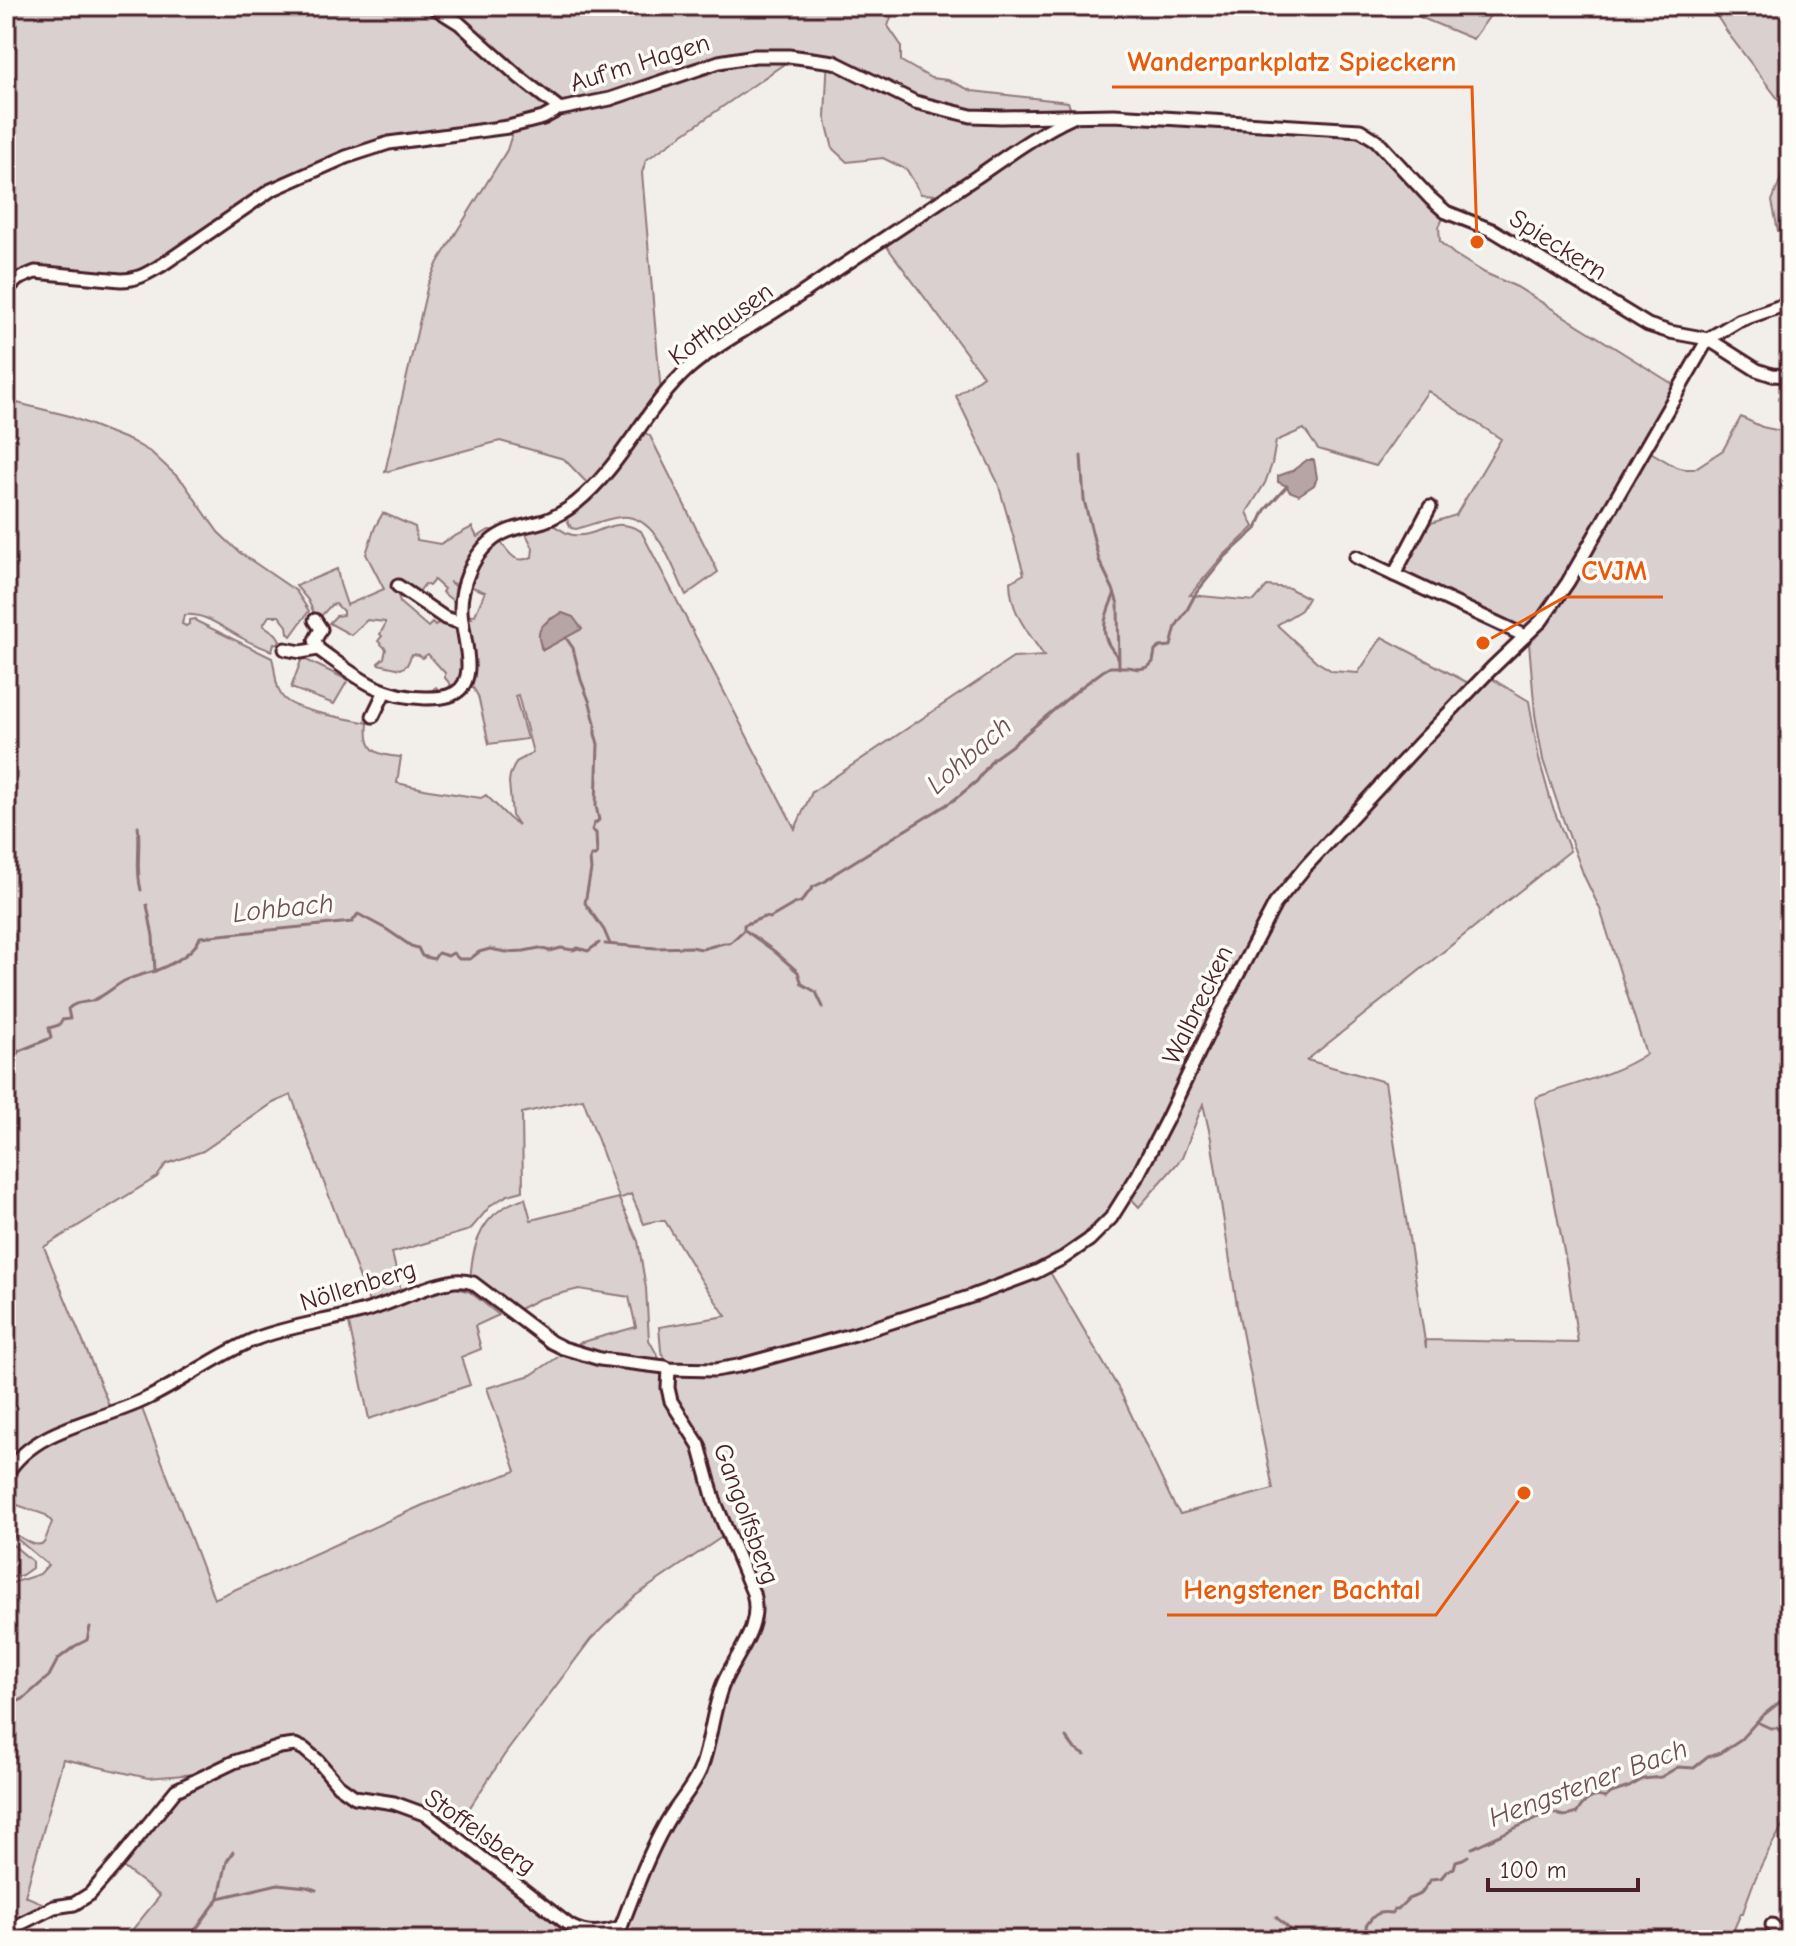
<svg xmlns="http://www.w3.org/2000/svg" width="1796" height="1946" viewBox="0 0 1796 1946" font-family="'Comic Neue',sans-serif">
<rect width="100%" height="100%" fill="#f2efeb"/>
<filter id="ink" filterUnits="userSpaceOnUse"><feTurbulence type="fractalNoise" baseFrequency=".0125" numOctaves="2"/><feDisplacementMap in="SourceGraphic" scale="16" xChannelSelector="R" yChannelSelector="G"/><feConvolveMatrix kernelMatrix="1 2 1 2 8 2 1 2 1" color-interpolation-filters="sRGB"/></filter>
<g filter="url(#ink)">
<!-- green -->
<g fill="#d9d0cf" stroke="#92787d" stroke-width="2" fill-rule="evenodd">
<path d="M6,6H423L443,16L517,78L518,66L516,69C492,45 469,24 440,6H895L888,26L901,45V61L931,78L948,80L972,91L1068,102L1072,113L1038,131L940,195L921,194L907,170L883,158L847,162L833,149L825,117L828,54L809,51L751,49L692,63L602,95L516,122L507,120L508,125L430,134L310,170L141,276L30,270L6,287Z"/>
<polygon points="1393,6 1497,6 1473,39"/>
<polygon points="1710,6 1790,6 1790,117 1788,112 1730,36"/>
<polygon points="794,57 646,160 642,173 661,394 589,485 564,459 500,441 385,472 428,284 438,262 507,150 512,134 510,128 719,62"/>
<path d="M1136,119L1346,131L1369,138L1394,163L1429,202L1445,214L1439,227L1440,242L1454,254L1485,273L1517,287L1676,386L1642,447L1676,467L1685,469H1694L1723,450L1741,417L1762,427L1790,433V1815C1770,1845 1753,1879 1743,1913H1741L1731,1936L1740,1940H124L160,1896L119,1864L177,1791L234,1765L266,1753L287,1748L300,1749L308,1755L341,1792L353,1798L394,1805L419,1813L432,1821L577,1938L613,1935L666,1818L689,1783L704,1751L712,1708L725,1673L739,1651L748,1629L751,1594H753L725,1535L635,1596L591,1639L505,1754L455,1830C439,1818 422,1805 401,1801C386,1797 368,1798 353,1790C321,1772 331,1739 281,1741L196,1774L148,1778L63,1759L25,1896L49,1906L18,1922L6,1931V1585L40,1574L48,1565L10,1533C23,1535 30,1549 44,1543L52,1522L46,1515L6,1501C6,1488 8,1476 16,1465C40,1437 105,1419 141,1406L214,1599L423,1505L516,1471L487,1388L531,1375L561,1355C595,1365 627,1368 662,1370L664,1379L668,1380L670,1368L661,1351L659,1327L726,1316L701,1280L665,1221H655L644,1224L631,1194L619,1199L638,1241L646,1288L649,1340L661,1362L584,1355L579,1343L636,1327L629,1297L579,1289L539,1299L512,1313L474,1286C469,1278 471,1271 472,1262C477,1229 492,1208 525,1198L531,1220L619,1198L583,1099L522,1113L523,1191L508,1195L491,1205L470,1230L392,1253L402,1295L370,1305L291,1095L273,1103L203,1151L166,1164L157,1177L44,1247L111,1410C75,1423 35,1433 9,1463L6,1461V403H17L66,415L131,441L152,453L183,482L218,532L239,552L296,591L309,611L291,636L288,633L287,626L279,616H269L263,625L276,634L280,640L278,644L274,643L272,651C262,647 252,644 242,638C224,629 205,612 184,615L182,624L186,626L189,624V620L195,619L196,621L272,658C276,670 274,685 282,696C293,712 348,718 368,723C365,751 375,755 401,757L397,783L429,790L481,798L486,795L509,818L518,825L512,816L509,782L510,775L516,762L533,753L518,695L515,696L527,739L489,744L478,696L469,681L471,665L465,618H472L471,616L475,615L485,592L470,586C476,566 483,553 500,541C509,553 515,565 532,557L533,548L524,530C531,528 542,523 549,524C558,526 564,534 573,535C601,538 609,514 641,531L795,829L812,792L1013,658L1044,656C1027,630 1011,614 1010,582L1024,574L998,483L956,396L983,376L882,240L939,206L1043,136L1062,127L1082,120ZM1428,391L1501,439L1456,515L1425,525L1415,533L1394,575L1525,636L1529,643L1535,714L1543,760L1560,811L1584,876L1600,909L1646,1054C1616,1074 1577,1083 1543,1095L1537,1097L1535,1101L1567,1267L1578,1343L1426,1340V1348L1385,1082L1307,1060L1570,851L1552,805L1539,759L1529,701L1489,677L1474,686L1382,637L1358,673L1332,671L1316,661L1277,625L1301,610L1308,598L1289,588L1267,586L1254,601L1190,595L1222,557L1254,527L1247,512L1265,483L1272,464L1276,441L1304,429L1318,449L1376,466ZM562,613L573,617L581,629L543,650L541,648L539,632L548,620ZM1203,1104L1211,1139L1237,1306L1273,1489L1180,1514L1174,1505L1120,1391L1047,1267L1082,1242L1094,1230L1124,1191L1139,1207L1182,1158Z"/>
<polygon points="1790,155 1790,230 1778,231 1772,201"/>
<path d="M644,432L650,436L718,572L686,595C673,569 657,513 620,517C605,519 590,525 576,529L571,528L566,517L585,504L593,495Z"/>
<path d="M383,513L415,527L417,540L440,544L472,527L477,537L489,530L502,531C482,546 470,561 463,585L459,586L449,582L461,590L457,604L442,592L444,589L434,580L429,586L425,584L417,594L408,591L398,580L395,582L400,603L428,627L432,623L435,626L441,620L461,631C470,666 470,697 425,696L436,687L442,693L451,685L445,678V673L428,654L422,658L419,655L412,654L407,665L401,669L378,664V663L384,658L386,649L378,641L382,636L380,634L385,625V622L367,620L351,635L329,623L336,616L343,615V611L336,604L331,605L321,616L323,619H320L318,622L308,600L296,586L337,569L340,584L347,605L384,589L366,554L375,527Z"/>
<polygon points="302,658 348,680 334,704 291,688"/>
<polygon points="453,1287 470,1292 499,1315 475,1326 481,1349 461,1357 470,1385 369,1419 348,1319"/>
<polygon points="6,1539 32,1561 32,1568 22,1575 6,1579"/>
</g>
<!-- water -->
<g fill="#b7a5a6" stroke="#8b6f75" stroke-width="2">
<polygon points="1307,460 1314,460 1317,478 1314,485 1299,495 1289,491 1287,486 1278,482 1278,476 1292,471"/>
<path d="M562,613L573,617L582,629L543,650C532,629 544,622 562,613Z"/>
</g>
<g fill="none" stroke-linecap="round" stroke-linejoin="round">
<!-- stream -->
<g stroke="#8b6f75" stroke-width="3">
<polyline points="1081,456 1084,500 1099,560 1113,589 1118,604 1119,668"/>
<path d="M1114,595C1109,608 1100,626 1107,641C1109,647 1115,652 1118,658"/>
<polyline points="566,638 573,648 581,680 590,703 595,723 595,734 598,744 596,806 599,820 594,824 592,830 596,833 597,853 595,856 591,856 590,859 591,870 585,903 604,930 610,944"/>
<path d="M138,826C141,847 135,869 141,890"/>
<polyline points="147,905 153,936 155,971"/>
<polyline points="746,931 774,951 798,972 802,984 816,992 823,1007"/>
<polyline points="605,944 656,948 691,947 702,949 724,943 730,943 744,930 744,925 764,917 770,918 794,904 801,902 813,887 826,881 834,874 954,800 977,781 993,759 1011,746 1080,688 1103,671 1110,667 1128,667 1139,669 1148,667 1153,662 1155,651 1160,647 1171,646 1176,626 1187,610 1196,593 1225,557 1256,529 1265,510 1287,486"/>
<path d="M6,1068L19,1051L51,1038L49,1028L59,1025L62,1020L70,1019L68,1009C75,1002 82,1003 91,1001C104,997 113,987 124,981C134,976 145,974 155,971C170,965 195,953 200,937L352,922L358,914L386,929L411,946L418,948L422,956L434,959L438,953L448,956L453,953L459,959H470L479,952L490,949L506,952L524,951L539,948L550,951L561,948L573,950L578,948L588,951L599,943"/>
<polyline points="6,1706 23,1699 49,1676 58,1659 75,1646 87,1640 90,1627"/>
<polyline points="1757,1722 1770,1728 1777,1728 1790,1741"/>
<polyline points="1066,1737 1075,1749 1085,1755"/>
<path d="M1472,1848L1537,1818C1553,1807 1552,1815 1565,1816C1569,1816 1573,1814 1577,1813C1583,1802 1592,1793 1605,1798L1611,1793L1629,1787L1643,1779L1661,1777L1678,1767L1694,1768L1708,1757L1720,1753L1741,1739L1761,1717L1786,1697L1790,1691"/>
<polyline points="219,1897 227,1861 233,1852"/>
<polyline points="1276,1917 1302,1940"/>
<polyline points="188,1940 219,1898 278,1884 307,1887 316,1890"/>
<path d="M1368,1940L1366,1926C1374,1914 1378,1911 1392,1913L1394,1909H1398L1408,1899L1421,1894C1424,1887 1428,1886 1431,1879L1441,1878L1447,1871L1454,1868L1456,1861L1463,1859L1468,1856"/>
</g>
<defs>
<g id="street">
<polyline points="432,6 459,23 519,77 560,109 610,99 719,62 755,56 789,56 834,62 915,102 971,116 1001,117 1114,115 1360,130 1376,140 1430,198 1446,212 1494,231 1648,325 1670,332 1708,339 1757,370 1772,375 1790,376"/>
<path d="M6,290L18,279L35,272L121,280C138,280 148,273 162,265L271,190L346,157L389,143L508,127L543,118L554,112L557,108"/>
<polyline points="1356,557 1525,636"/>
<polyline points="1394,575 1430,507"/>
<polyline points="398,586 445,618 462,623"/>
<polyline points="315,620 321,629 315,640 318,649"/>
<path d="M285,649L301,652L318,649C355,675 377,697 425,698C435,698 446,698 455,693C481,679 460,631 461,608C461,586 472,557 489,543C505,528 524,527 544,521C556,517 567,510 576,503C622,466 645,408 688,369C709,350 735,336 759,321C783,307 806,291 829,275C878,242 927,210 975,178C1007,156 1038,133 1073,117"/>
<polyline points="373,716 385,691"/>
<path d="M6,1475C35,1426 101,1422 148,1398C185,1380 217,1355 255,1339C291,1325 331,1321 368,1310C395,1302 421,1287 449,1282C457,1280 464,1280 473,1283L551,1342L563,1348L600,1359L665,1367L669,1369L715,1370L738,1366L855,1334L972,1296L1036,1272L1063,1258L1089,1240L1111,1218L1138,1175L1167,1119L1218,1012L1275,904L1306,866L1419,744L1492,668L1542,620L1568,582L1708,339L1738,321L1790,303"/>
<polyline points="1772,1925 1787,1940"/>
<path d="M6,1934L20,1924L54,1907L74,1904L90,1894L117,1863L176,1790L234,1762L280,1747L295,1745L304,1749L318,1761L338,1785L355,1797L394,1803L427,1815L570,1926C587,1935 603,1934 621,1927"/>
<path d="M619,1940L621,1927C634,1893 647,1857 665,1825C676,1805 693,1789 701,1768C711,1741 712,1711 723,1684C735,1655 763,1628 753,1593L714,1500L699,1445L671,1401L668,1388L669,1369"/>
</g>
</defs>
<!-- street casing -->
<use href="#street" stroke="#4a1f2b" stroke-width="17"/>
<!-- street -->
<use href="#street" stroke="#fdfcf7" stroke-width="11"/>
</g>
</g>
<g text-anchor="middle" dominant-baseline="central" stroke-width="7" stroke-linejoin="round" paint-order="stroke">
<!-- street labels -->
<g font-size="26" fill="#4a1f2b" stroke="#fdfcf7">
<text transform="translate(640 63) rotate(-17)">Auf'm Hagen</text>
<text transform="translate(1558 245) rotate(32)">Spieckern</text>
<text transform="translate(721 324) rotate(-36)">Kotthausen</text>
<text transform="translate(1198 1005) rotate(-64)">Walbrecken</text>
<text transform="translate(358 1286) rotate(-17)">Nöllenberg</text>
<text transform="translate(746 1514) rotate(70)">Gangolfsberg</text>
<text transform="translate(480 1832) rotate(35)">Stoffelsberg</text>
</g>
<!-- water labels -->
<g font-size="28" font-style="italic" fill="#704e56" stroke="#fdfcf7">
<text transform="translate(969 755) rotate(-41)">Lohbach</text>
<text transform="translate(283 908) rotate(-6)">Lohbach</text>
<text transform="translate(1588 1783) rotate(-20)">Hengstener Bach</text>
</g>
</g>
<!-- callouts -->
<path fill="none" stroke="#e8590c" stroke-width="3" d="M1477 242L1472 87H1112M1483 643L1565 597H1663M1524 1493L1436 1615H1167"/>
<g fill="#e8590c" stroke="#fdfcf7" stroke-width="3">
<circle cx="1477" cy="242" r="8"/>
<circle cx="1483" cy="643" r="8"/>
<circle cx="1524" cy="1493" r="8"/>
</g>
<g font-size="28" text-anchor="middle" font-weight="bold" fill="#e8590c" stroke="#fdfcf7" stroke-width="7" stroke-linejoin="round" paint-order="stroke">
<text x="1292" y="71">Wanderparkplatz Spieckern</text>
<text x="1614" y="580">CVJM</text>
<text x="1302" y="1599">Hengstener Bachtal</text>
</g>
<!-- margin -->
<rect width="1796" height="1946" fill="none" stroke="#fdfcf7" stroke-width="32"/>
<rect x="16" y="16" width="1764" height="1914" fill="none" stroke="#4a1f2b" stroke-width="3" filter="url(#ink)"/>
<!-- scale -->
<path d="M1488 1878v12h150v-12" fill="none" stroke="#4a1f2b" stroke-width="4"/>
<text x="1500" y="1878" font-size="24" fill="#4a1f2b" stroke="#fdfcf7" stroke-width="6" paint-order="stroke">100 m</text>
</svg>
